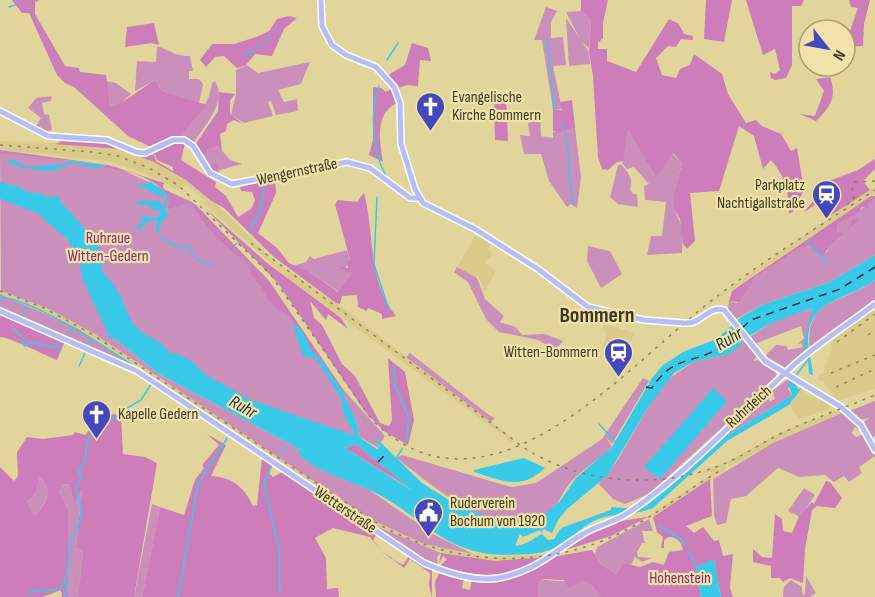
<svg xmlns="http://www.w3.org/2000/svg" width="875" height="597" viewBox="0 0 875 597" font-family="'Sofia Sans Condensed',sans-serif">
<rect width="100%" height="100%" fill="#e2d59b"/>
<!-- built -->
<g fill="#dbcb8a">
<polygon points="0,141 81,144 120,149 154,162 185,180 223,210 273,260 343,308 515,440 512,442 289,279 199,200 208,203 186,185 180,191 139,171 108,161 0,150"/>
<polygon points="864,179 865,181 854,184 856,198 875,188 875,193 688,319 853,200 851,185"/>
<polygon points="476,235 492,244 487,249 493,254 485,263 496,271 485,292 478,276 475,277 457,267"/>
<polygon points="0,290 47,308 93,333 277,457 276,459 77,328 0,294"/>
<polygon points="875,306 875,389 837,401 823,381 818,380 819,374 823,374 832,346 829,343"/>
<polygon points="604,324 635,333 625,350 635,357 622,368 608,349 602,347 606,338 606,331 602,327"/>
<polygon points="801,390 829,405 829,409 799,419 789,404"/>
<polygon points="840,409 844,412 773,443 728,468 728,462 777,434"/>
<polygon points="279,458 372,520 424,544 486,557 549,554 547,557 531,560 495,561 458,556 420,546 378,527 277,460"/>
<polygon points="726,462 726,469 651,518 649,516 655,511 716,471 700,474 703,471"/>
</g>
<!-- green -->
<g fill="#ca90bb">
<polygon points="546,7 557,11 551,22 551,38 563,37 566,65 553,66 562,109 553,109 542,40 534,40"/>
<polygon points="581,11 591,20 589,48 581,41 567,14 567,12"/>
<polygon points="566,18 589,52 590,64 569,66"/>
<path d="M157,46C169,50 178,57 190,56L193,71H189V79H199L203,84L199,103L162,91L155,80L135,91L137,61L156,62Z"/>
<polygon points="310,62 301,84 278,90 284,102 297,99 298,111 276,115 271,101 268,102 273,116 244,123 231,115 236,94 236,70 247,65 258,73"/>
<polygon points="106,81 116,83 131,94 118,106 110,107"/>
<path d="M215,81C228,102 204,126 194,142L179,137C195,116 207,112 212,83Z"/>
<polygon points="52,96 51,101 42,103 44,114 49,115 52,130 43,132 35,128 41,118 28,108 36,98"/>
<polygon points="540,110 541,136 553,138 553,132 575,127 581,178 577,208 571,204 567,207 549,181 541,154 524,154 520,135 530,136 528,124"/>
<polygon points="628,128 656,178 672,153 682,163 674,194 674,209 683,229 682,253 647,255 651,236 662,236 666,202 645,200 644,186 649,184 634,167 627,169 622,163"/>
<polygon points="218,146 230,160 242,164 220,170 216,177 202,154 206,150"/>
<polygon points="0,151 116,167 192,202 269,281 342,388 385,436 381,442 378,440 379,448 359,437 357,423 343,396 358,434 356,437 251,401 156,349 131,330 110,338 114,338 159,374 303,451 297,451 303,458 338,477 368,489 433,534 473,554 424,544 372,520 93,333 47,308 1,291"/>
<path d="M618,165H622C628,173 634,178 630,189L633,194H637L638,207L618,204L610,197Z"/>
<polygon points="875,199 875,255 830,282 762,305 736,319 728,309 729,301 737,303 755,278 805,245 824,253 827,252 829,247 860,219 843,233 837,234 838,224 866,206 868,208 867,204"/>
<polygon points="588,246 610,251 622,274 601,288 587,261"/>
<polygon points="347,250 350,261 345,268 351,274 339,292 311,273 293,266 306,262 310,256 314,259"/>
<polygon points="457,267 477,278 485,299 504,316 500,322 516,327 522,335 545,334 563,341 555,350 538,340 499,332 486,319 468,282 454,272"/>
<path d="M875,280V300L810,350C804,296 842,305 875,280Z"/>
<polygon points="0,294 77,328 275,460 130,364 0,309"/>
<polygon points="809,309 813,310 804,355 786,368 765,356 776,345 786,346 788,350 803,347 801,343 797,345 804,338 801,326 762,341 757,343 758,347 750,337 770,323"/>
<polygon points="744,339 757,357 753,361 760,360 775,371 777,377 649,494 625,504 613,499 599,484 617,461 647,409 667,380 693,362 729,354"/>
<polygon points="410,353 489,415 495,418 491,422 406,357"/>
<path d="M643,378L649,381L612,444L606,437L612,447C599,460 582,469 570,483C561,494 558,507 546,515C499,547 431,483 396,458L402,455L504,485L512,487L536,483L602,439Z"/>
<polygon points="788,379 791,380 788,389 792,395 789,397 726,436 708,450 771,392 768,397 770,401 775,399 772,391"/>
<polygon points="875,401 875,435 872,439 862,423 870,418 859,420 849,411"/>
<path d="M844,412L863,432L855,427L852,433L856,437L864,434C867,441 872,449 875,456L859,467L862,473L849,482L844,476L834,482L825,475L799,477L778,468L746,496L731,499L726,523L717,525L714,515L713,479L773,443Z"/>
<polygon points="278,461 378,527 441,553 437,557 438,566 425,561"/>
<path d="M39,476C56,489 45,504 34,517L27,502L37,491Z"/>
<polygon points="60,484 70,485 74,504 82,488 76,547 83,552 78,597 68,597 68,508 59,491"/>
<polygon points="804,488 815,495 800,517 788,511"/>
<polygon points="152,504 160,507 142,597 134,597"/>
<polygon points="649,519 653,531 642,531 645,543 642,543 637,552 638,557 652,558 642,562 635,557 631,565 623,563 616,574 602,565 595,554 597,547"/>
<polygon points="806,576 816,593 810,597 783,597 784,587 791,580 802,587 802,594 805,595"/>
<path d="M541,579C547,581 576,582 583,581L592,586L601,597H538V582Z"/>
</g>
<!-- forest -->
<g fill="#cd7db9" fill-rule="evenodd">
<path d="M12,0H39L35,2V14L65,66L79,68L80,72L106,75L110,107C121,106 143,87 155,80L162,91L207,105L179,137L153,148L128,136L74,87L65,83L57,75L29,13H22Z"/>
<path d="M581,0H608L603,23V38L598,43V49H607V61L636,72L669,19L679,24L684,34L693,36V40L681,39L676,47L668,46L656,58L662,75L676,78L680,69L690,65L694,54L722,74L728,94L746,123L756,120L762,126L781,134L791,151L797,148L804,190L792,213H789C788,188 787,180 771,160L763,169L754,136L739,126L719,191L690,193L695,241L687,249L683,244L680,219L674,209V194L682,163L673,153L656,178L628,129L623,161L617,162L608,170L602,169L598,157L593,76L589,52L591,20L581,11Z"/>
<polygon points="706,0 732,0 724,42 704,39"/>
<polygon points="746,0 804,0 801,6 792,6 792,65 786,78 775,80 771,78 770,72 775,74 780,70 775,49 763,55"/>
<polygon points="849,0 870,0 864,24 863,46 848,47 847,50 845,45 858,8 851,7"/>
<polygon points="289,16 297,18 284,29 272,56 255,54 246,65 237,68 224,56 215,57 206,67 200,60 212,44 234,44 256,37 269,31 277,19"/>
<polygon points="154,23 159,45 151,43 125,47 127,27"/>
<polygon points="412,43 428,48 431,61 420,60 418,86 407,85 398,88 388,75 405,65"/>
<path d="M830,77C837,96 831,107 816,121L800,114L815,116L824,91L816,79Z"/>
<path d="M373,87L381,88L386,92L393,88L397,103C374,114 380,141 383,162L369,155L373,140Z"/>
<polygon points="219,92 235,94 230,101 230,114 243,124 234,120 227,124 226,131 220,134 222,151 218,146 206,150 206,153 203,154 207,165 216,164 218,169 211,173 195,145 218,111"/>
<polygon points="506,94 508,141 495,140 494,101"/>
<polygon points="572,100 575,127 562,132 553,131 553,109 562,110 560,102"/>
<path d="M58,141L108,143L134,154L154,155L156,161L173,171V167L157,160L155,155L150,153L172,143H185L181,160L216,182L215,187L226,196L238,217L251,209L255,200L252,192L241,191L240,187L275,179L276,193L258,233L277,248L289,263L311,273L338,292L351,274L337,266L348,268L347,262L350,260L335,204L338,200L357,202L364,193C375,234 367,281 396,316L382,319V314L368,308L367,311L358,307L357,295L342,296L340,304L336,303L274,257L224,208L210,200L186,180L154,162L120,149L54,144L62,142Z"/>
<path d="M0,150L108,165L164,183L163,187L165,190L196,205L269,281L342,388L341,389L322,361L311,350L301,330L285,313L279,311L268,300L262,287L251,275L250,266L218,239L189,203L168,209L169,196C156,179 126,169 105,168L106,165L23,155L0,154Z"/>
<polygon points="875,159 875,169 863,181 870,190 830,216 820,202 804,212 821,192 818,185 858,170"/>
<polygon points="871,196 875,196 875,199 868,204 869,208 862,207 859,212 838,224 837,233 843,233 852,224 851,220 860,219 829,247 822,257 809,246 802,247 755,278 739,302 729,301 732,291 742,284"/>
<polygon points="205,208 267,263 341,318 348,329 328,314 326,320 310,301 314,318 322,325 342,364 355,376 380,423 389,426 392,420 388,358 405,372 414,420 408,445 384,431 366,413 278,283"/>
<path d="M0,313L65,341L57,360C44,355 10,337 0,337Z"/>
<path d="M114,414L121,417L123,454L145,457L157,463L134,597H78L83,552L76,547L82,489L74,505L70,485L62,484L59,491L68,508V597H62L61,590L43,597H0V467L14,481L18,476L17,452L27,437L43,439L73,435L75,432L85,435L100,416ZM39,476C55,489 46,505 34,516L27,502L37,491Z"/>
<path d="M207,434L226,445L211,476C232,477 244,487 253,506L257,505L262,458L272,464L269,473L273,477L284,471L377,534L373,540L381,551L392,558V559L403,565L409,556L432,568V597L429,585L430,573L410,559L404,568L381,551L370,537L333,528L315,538L326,558L327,589L338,588L339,597H142L160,507L184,515L195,480L204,468L202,465L219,445Z"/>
<polygon points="356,444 414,491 345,448"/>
<path d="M710,479L712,516L686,526L694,533L703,527L714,541L719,540L723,556L733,554L730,588L733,597H721L714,560L696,567L701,597H601L592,586L583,581L569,588L564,580L542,579L538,582V597H436L435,582L440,571L464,577L462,588L470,590L472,579L523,573L545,563L552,557L592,550L602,565L616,574L623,563L640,567L653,562L664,565L669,552L683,550C681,542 678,537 669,537L664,540V548H661L663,537L657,532L653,517Z"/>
<polygon points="826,481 830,482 842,498 835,508 817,506 812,510 805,549 803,583 790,578 783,582 780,578 771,578 771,566 753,562 753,549 762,557 772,558 775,514 782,519 783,531 792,533 799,516 812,502 814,504"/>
<polygon points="648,517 611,536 562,551 584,534 613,522"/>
<path d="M441,553L495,561L547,557C508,580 482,578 440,566L447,559L443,556L439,564Z"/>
</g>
<!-- water -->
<g fill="#39caea" fill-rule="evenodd">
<path d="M10,159L28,167L65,164L68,161L106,165C92,171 87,165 73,164C65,164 62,168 55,170C44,173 19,167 8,163Z"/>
<path d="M0,182L16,186L33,194L37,192L47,197L57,196C66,210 79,219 88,234L96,237L103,264L101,270C105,274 118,290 120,295C126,307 128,319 138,329C149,339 166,342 170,354L175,353L190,360L206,375L251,400L356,436L344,415L341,398L316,359L303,356L293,325L294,323L304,334L311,350L322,361L341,389L357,423L359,437L377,449L380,446L374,441L378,440L422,483L455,504L487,517L522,523L538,520L560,501L576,478L612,447L652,378L663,365L685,351L717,339L741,317L762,305L830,282L875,255V280C849,300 810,298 808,338C808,351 812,363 813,375L809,374L808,361L793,381L798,389L802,388L789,405L727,441L654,507C636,517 614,511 594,521C577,530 562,548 543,552C532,555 518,554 507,555C440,555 422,513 367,489C352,482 302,466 297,450L303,451L159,374L114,338H110L82,278L79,257L68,240L37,213L0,199ZM809,309L813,310C808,323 800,346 807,360L788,384L792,395L789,397L726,436L646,506L639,509L611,507V510L561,528L554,539L548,540L542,534C533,537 533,543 515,546L520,534L523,537L540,530L541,533L544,529L552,533L558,520L567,509L607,476L647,409L674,373L693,362L729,354L743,343L740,342L767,325ZM356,444L413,491L345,448Z"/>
<path d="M151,182L169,196L165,209L169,216L165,217L159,228L161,238L159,232H156L157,220L147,222L138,231L139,228H135L144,221L137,216L157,218L160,213L159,208L156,212L148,205H137L138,201H159L163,207L167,196L164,193L165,197C154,196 144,186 132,183L143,185Z"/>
<polygon points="713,388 727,401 660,479 644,467"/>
<path d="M524,458L545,468C521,491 503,481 474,472V470Z"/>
<polygon points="714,559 721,597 701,597 696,567"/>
</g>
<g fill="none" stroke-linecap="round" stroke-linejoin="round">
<!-- stream -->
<g stroke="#39caea" stroke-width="1.5">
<polyline points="9,7 15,5"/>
<polyline points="275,30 275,28"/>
<polyline points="547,40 551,79"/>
<polyline points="266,42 270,35"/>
<polyline points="257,47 261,46"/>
<polyline points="244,55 255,50"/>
<polyline points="387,60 398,43"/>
<polyline points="551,81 554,110"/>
<path d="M379,86C369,110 373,154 386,176"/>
<polyline points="562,124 563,129"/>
<polyline points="565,132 566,138"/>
<path d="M567,141C571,163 567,182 574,204"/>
<polyline points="377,197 374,264 389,310"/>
<polyline points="250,229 260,212 264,187"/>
<path d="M161,238L183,249L187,245C192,255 200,265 213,265"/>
<polyline points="807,241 828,263"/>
<polyline points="235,245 237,243"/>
<path d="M0,297C33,299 103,346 131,364"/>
<polyline points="0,299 0,302"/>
<polyline points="22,318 26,307"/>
<polyline points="13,328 23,338 23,345"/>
<polyline points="68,337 73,328"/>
<polyline points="106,342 106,340"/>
<polyline points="87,345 91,339"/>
<polyline points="24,346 33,342 56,348 60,340"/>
<polyline points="59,352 60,349"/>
<polyline points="79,366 86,351"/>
<polyline points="394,366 395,385 409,418 406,441"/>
<polyline points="122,411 141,400 151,384"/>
<polyline points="599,424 616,443"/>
<polyline points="99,425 120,415"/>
<polyline points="280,454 286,447"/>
<polyline points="396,459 402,449"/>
<polyline points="272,465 264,484 279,548 280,594"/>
<polyline points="659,526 680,538 685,545"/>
<polyline points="688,550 697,567"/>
<path d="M28,593C41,586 56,597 66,582L64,579C72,564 66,555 71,542C74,532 83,520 81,507C80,492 70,493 82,477L78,472L85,462L87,441L95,428"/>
<polyline points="65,597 68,584"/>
<polyline points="178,597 198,484 227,438"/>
</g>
<!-- ferry -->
<g stroke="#1b3238" stroke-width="1.5" stroke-dasharray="8 6" stroke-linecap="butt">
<polyline points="742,328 751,320 840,289 875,267"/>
<path d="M646,387L652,388C674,354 693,365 721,347C727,343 733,336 739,331"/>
<polyline points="378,462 388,452"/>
</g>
<defs>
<g id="major">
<polyline points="321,0 322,26 332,45 346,55 376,67 394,87 400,103 401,144 415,189 423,203 475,229 538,269 588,307 644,320 684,323"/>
<polyline points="0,111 48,136 107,140 136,152 145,153 173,140 184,140 193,146 210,173 232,184 347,162 370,168 410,198 419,198"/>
<path d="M0,311L137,371L424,563C445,572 476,582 499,578C538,570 551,553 583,534C597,525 615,522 628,513C689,472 741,413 795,364C820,342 849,324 875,304"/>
<path d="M687,323C701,324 709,305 724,310L765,361L841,407L861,425L875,450"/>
</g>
</defs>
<!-- major casing -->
<use href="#major" stroke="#fff" stroke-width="8"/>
<!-- major -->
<use href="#major" stroke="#b7bef4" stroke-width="5"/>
<!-- rail -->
<g stroke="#8c835b" stroke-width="1.5" stroke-dasharray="3 6" stroke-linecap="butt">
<path d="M0,145L93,152L118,156L147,167L178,185L271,275L373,421C491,535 629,362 720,294C769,257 823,224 875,190"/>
<polyline points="847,205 854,199 852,186 854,182 875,181"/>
<path d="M251,243L523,447C578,484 659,490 721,465C742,457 761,443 782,433C812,419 844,408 875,395"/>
<path d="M0,291L44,308L90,333L378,524C455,567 549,571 628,529C660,512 689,489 721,470"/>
<polyline points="868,335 875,330"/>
<polyline points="837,342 875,314"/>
<polyline points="831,373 875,355"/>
<polyline points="836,387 875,369"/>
</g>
<defs>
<polyline id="major-bridge" points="684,323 687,323"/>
</defs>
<!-- major-bridge casing -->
<use href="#major-bridge" stroke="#fff" stroke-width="8" stroke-linecap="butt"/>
<!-- major-bridge -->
<use href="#major-bridge" stroke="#b7bef4" stroke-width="5"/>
</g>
<!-- icons -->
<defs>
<symbol id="church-pin" viewBox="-11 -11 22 30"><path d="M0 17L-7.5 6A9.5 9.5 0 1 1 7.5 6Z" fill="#4547bd" stroke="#f0e2a8"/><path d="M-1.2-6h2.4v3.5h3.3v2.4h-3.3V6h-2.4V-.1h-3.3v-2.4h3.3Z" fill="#fff"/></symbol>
<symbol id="station-pin" viewBox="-11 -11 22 30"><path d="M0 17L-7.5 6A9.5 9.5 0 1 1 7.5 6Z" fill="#4547bd" stroke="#f0e2a8"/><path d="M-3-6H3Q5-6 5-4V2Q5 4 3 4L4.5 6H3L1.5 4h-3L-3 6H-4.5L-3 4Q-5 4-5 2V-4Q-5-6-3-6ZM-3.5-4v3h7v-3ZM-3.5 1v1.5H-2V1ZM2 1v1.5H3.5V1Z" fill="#fff"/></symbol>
<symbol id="civic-pin" viewBox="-11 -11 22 30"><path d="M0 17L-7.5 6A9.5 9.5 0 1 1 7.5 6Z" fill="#4547bd" stroke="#f0e2a8"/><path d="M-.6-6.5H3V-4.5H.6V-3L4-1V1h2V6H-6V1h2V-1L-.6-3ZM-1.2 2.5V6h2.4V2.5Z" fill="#fff"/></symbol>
</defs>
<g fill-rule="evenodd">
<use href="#church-pin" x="414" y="90" width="33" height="45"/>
<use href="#station-pin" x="810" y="178" width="33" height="45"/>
<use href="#station-pin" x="602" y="336" width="33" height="45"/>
<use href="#church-pin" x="80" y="398" width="33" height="45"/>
<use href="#civic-pin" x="412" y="496" width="33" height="45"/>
</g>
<g text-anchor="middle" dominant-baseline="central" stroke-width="4.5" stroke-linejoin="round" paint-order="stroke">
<!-- poi labels -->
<g font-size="16" fill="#3e3921" stroke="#f0e2a8" text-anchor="start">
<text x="452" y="97">Evangelische<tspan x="452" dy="18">Kirche Bommern</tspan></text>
<text x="805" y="185" text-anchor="end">Parkplatz<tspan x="805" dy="18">Nachtigallstraße</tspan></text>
<text x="598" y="352" text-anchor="end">Witten-Bommern</text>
<text x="118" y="414">Kapelle Gedern</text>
<text x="450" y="503">Ruderverein<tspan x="450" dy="18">Bochum von 1920</tspan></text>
</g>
<!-- street labels -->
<g font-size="16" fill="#3e3921" stroke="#f0e2a8">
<text transform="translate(297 172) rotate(-12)">Wengernstraße</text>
<text transform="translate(749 407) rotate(-42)">Ruhrdeich</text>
<text transform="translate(345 510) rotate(34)">Wetterstraße</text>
</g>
<!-- park labels -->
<g font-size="16" fill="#882a77" stroke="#f0e2a8">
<text x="108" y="238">Ruhraue<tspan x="108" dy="18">Witten-Gedern</tspan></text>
<text x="680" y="578">Hohenstein</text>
</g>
<!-- water labels -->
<g font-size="18" font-style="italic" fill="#1b3238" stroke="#f0e2a8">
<text transform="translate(729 339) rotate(-32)">Ruhr</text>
<text transform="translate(243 407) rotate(29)">Ruhr</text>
</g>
<!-- district labels -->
<g font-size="22" font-weight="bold" fill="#3e3921" stroke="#f0e2a8">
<text x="597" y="315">Bommern</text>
</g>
</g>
<!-- north arrow -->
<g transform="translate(827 48) rotate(121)"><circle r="28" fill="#f0e2a8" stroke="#a99e72" stroke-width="1.5"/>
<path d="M0-4.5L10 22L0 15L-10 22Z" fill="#4547bd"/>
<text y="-9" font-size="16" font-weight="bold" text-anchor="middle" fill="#3e3921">N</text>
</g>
</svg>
